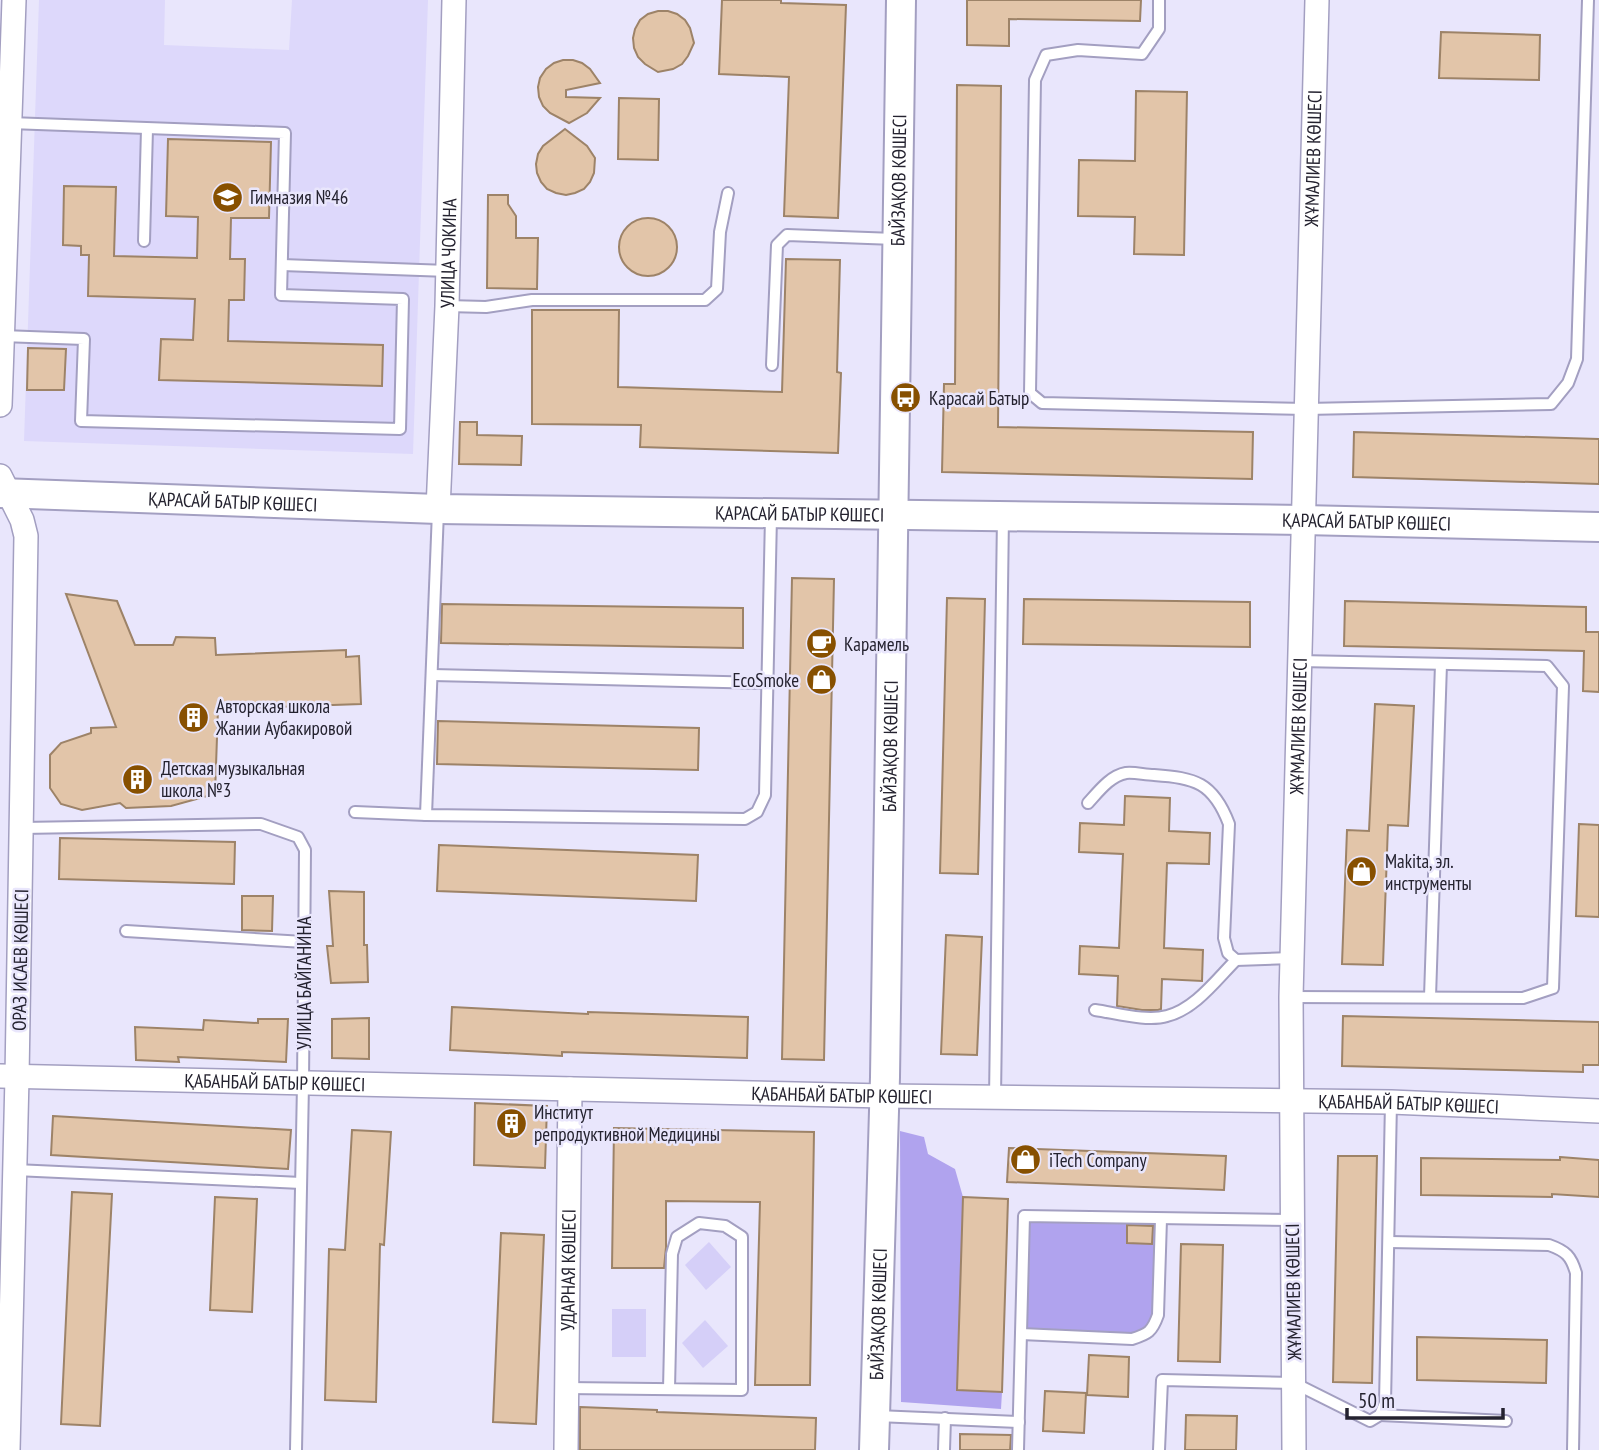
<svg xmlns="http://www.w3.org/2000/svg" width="1599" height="1450" viewBox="0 0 1599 1450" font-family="'PT Sans Narrow',sans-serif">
<rect width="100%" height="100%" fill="#e9e6fc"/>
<!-- built -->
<polygon fill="#ddd8fb" points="39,0 165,0 164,45 289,50 292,0 428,0 413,454 24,441"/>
<!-- green -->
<g fill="#d5cff8">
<polygon points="709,1242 731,1267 706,1290 685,1265"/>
<rect x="612" y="1309" width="34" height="48"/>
<polygon points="705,1320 728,1346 703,1368 682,1343"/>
</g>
<!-- forest -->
<g fill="#b0a3ee">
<polygon points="900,1131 924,1137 928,1154 955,1169 963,1197 957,1390 1002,1392 1001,1409 901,1402"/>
<polygon points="1024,1216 1161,1219 1158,1315 1146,1334 1021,1334"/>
</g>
<!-- building -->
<g fill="#e2c5a9" stroke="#9d8368" stroke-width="2">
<polygon points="722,0 781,0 781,3 846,5 838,218 784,216 789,77 719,74"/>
<polygon points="967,0 1141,0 1140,21 1009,19 1009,46 967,45"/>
<polygon points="658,11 668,11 677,14 685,20 690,28 694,43 688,56 682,64 673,69 658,72 645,64 638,57 634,48 633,38 635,29 640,20 648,14"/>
<polygon points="1441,32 1540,35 1539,80 1439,78"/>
<polygon points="563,60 573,60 582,63 590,69 600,83 566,90 566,97 600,98 587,113 569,123 550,113 543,106 539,97 538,87 540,78 546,69 554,63"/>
<polygon points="957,85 1001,86 998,427 1253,432 1252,479 942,472 944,384 955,384"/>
<polygon points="1136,91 1187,92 1184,255 1134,254 1135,217 1078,216 1079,160 1135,161"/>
<polygon points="619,98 659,99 658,160 618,159"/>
<polygon points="565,129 587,146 595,158 594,173 590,182 584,189 575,193 566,195 556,193 547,189 541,182 537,173 536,164 538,154 543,146"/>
<polygon points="168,139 271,142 269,218 231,218 230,259 245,259 244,300 229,300 228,341 383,345 382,386 159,380 161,339 193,340 195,299 88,296 89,255 81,255 81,246 63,245 64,186 116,187 114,256 197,258 198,217 166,216"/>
<polygon points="488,195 508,195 508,204 516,216 516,238 538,238 537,289 487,288"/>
<circle cx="648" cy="247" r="29"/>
<polygon points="786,259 840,260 837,372 841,373 838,453 640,447 641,425 532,424 532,310 619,310 618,387 782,392"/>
<polygon points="28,348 66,349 64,390 27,390"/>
<polygon points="460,422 477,422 477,435 522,436 521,465 459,464"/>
<polygon points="1354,432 1599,439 1599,484 1353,477"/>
<polygon points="792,578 834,579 824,1060 782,1059"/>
<polygon points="66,594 117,601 135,645 173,645 176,637 215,638 216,655 346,650 346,657 359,656 361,704 218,709 215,794 171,806 126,808 120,803 82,810 61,804 50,788 50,755 61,743 91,733 91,728 116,727"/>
<polygon points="947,598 985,599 978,874 940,873"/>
<polygon points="1024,599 1250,602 1250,647 1023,644"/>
<polygon points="1345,601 1586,607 1586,632 1599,632 1599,692 1583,691 1584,651 1344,646"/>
<polygon points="442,604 743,608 743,648 441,643"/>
<polygon points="1375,704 1414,706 1408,826 1388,825 1383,965 1342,964 1347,830 1369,831"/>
<polygon points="438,721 699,728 698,770 437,764"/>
<polygon points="1125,796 1170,798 1169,831 1210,833 1209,864 1167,863 1164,948 1203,950 1202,981 1162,979 1161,1009 1158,1010 1142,1010 1117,1006 1118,976 1079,974 1080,946 1119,948 1123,854 1079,852 1080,823 1124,825"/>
<polygon points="1579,824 1599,825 1599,917 1576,916"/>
<polygon points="60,838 235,842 234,884 59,879"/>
<polygon points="439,845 698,855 696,901 437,891"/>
<polygon points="329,891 364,892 364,945 367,945 368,982 331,983 327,946 333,946"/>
<polygon points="242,896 273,896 272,931 242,930"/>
<polygon points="946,935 982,937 977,1055 941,1054"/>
<polygon points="452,1007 588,1014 588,1012 748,1017 747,1058 562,1052 562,1056 450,1050"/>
<polygon points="1343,1016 1599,1022 1599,1065 1583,1065 1583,1072 1342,1066"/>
<polygon points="369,1018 369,1059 332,1058 332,1019"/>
<polygon points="258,1019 288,1019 286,1062 178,1057 179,1062 136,1060 135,1027 203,1030 204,1020 258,1023"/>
<polygon points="475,1103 547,1106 545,1168 474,1165"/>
<polygon points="53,1116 291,1130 288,1169 51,1155"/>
<polygon points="614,1128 814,1132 810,1385 755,1385 760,1202 666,1201 666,1247 664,1268 612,1268"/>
<polygon points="352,1130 391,1132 384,1245 380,1244 376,1402 325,1400 329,1249 345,1250"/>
<polygon points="1009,1148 1226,1156 1224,1190 1007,1182"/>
<polygon points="1338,1156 1377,1156 1372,1383 1333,1382"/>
<polygon points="1560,1157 1599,1160 1599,1197 1552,1194 1552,1197 1421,1195 1421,1158 1560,1160"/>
<polygon points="72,1192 112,1194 100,1426 61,1424"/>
<polygon points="215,1197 257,1199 252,1312 210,1310"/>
<polygon points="963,1197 1008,1199 1002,1392 957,1390"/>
<polygon points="1127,1225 1153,1226 1152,1244 1127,1243"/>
<polygon points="501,1233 544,1235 536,1424 493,1422"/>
<polygon points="1181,1244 1223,1245 1220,1362 1178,1361"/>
<polygon points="1417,1337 1547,1340 1546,1383 1417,1380"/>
<polygon points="1089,1355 1129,1357 1128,1397 1087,1395"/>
<polygon points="1045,1391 1086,1393 1084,1433 1043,1431"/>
<polygon points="580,1407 657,1410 657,1412 816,1418 815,1450 580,1450"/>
<polygon points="1186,1415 1237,1416 1236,1450 1185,1450"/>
<polygon points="960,1434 1011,1435 1010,1450 960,1450"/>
</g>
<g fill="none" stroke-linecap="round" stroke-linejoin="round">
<defs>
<g id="service">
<polyline points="1159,0 1159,29 1142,54 1078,50 1046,55 1035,80 1030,393 1042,403 1306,409 1551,404 1568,383 1577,359 1588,0"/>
<polyline points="144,241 147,129"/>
<polyline points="282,265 448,271"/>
<polyline points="447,306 486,307 532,300 705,300 717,289 720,232 728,193"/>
<polyline points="2,336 84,339 81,421 400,429 403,299 281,295 285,133 10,123"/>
<polyline points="772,365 777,245 787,235 895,239"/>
<polyline points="432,675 768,683"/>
<path d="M1088,803C1099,791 1110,776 1126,773C1135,772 1145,775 1154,775C1195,778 1213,782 1229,824L1224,938L1228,953L1236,960L1292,958"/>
<polyline points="355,812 426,815 745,819 757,812 765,795 771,516"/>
<polyline points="426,815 438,511"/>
<polyline points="22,828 261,824 298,837 305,850 303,1084 296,1450"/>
<polyline points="126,931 304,942"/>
<polyline points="1291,997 1523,998 1553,988 1563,686 1547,666 1299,661"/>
<polyline points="1430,997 1441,664"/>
<path d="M1095,1010C1116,1013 1147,1022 1167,1016C1195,1009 1216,980 1236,960"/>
<polyline points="995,1098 1003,516"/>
<polyline points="15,1170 301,1183"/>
<path d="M1389,1242L1549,1245C1566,1251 1571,1256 1576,1273L1573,1450"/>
<path d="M1021,1334L1132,1339C1148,1334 1152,1332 1158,1315L1161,1219"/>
<polyline points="566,1388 742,1390 742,1237 725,1226 699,1223 677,1237 672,1254 669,1389"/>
<polyline points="1380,1415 1506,1421"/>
<polyline points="877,1416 1019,1422"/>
<polyline points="944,1450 945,1418"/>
<polyline points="1018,1450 1024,1216 1292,1220"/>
<polyline points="1159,1450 1162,1380 1294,1383 1370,1421 1380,1415 1385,1403 1391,1102"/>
</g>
<g id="minor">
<polyline points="0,405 14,0"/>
<polyline points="0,476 22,520 26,536 17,1077 8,1450"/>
<path id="s1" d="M438,509L447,306L454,0"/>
<path id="s2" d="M0,1076L885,1096L1391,1102L1599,1111"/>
<path id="s3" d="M566,1450L570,1089"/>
<path id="s4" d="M1294,1450L1291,997L1317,0"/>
</g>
<g id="tertiary">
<path id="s5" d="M0,493L438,509L1303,520L1599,527"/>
<path id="s6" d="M874,1450L885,1077L901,0"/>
</g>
</defs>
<!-- service casing -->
<use href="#service" stroke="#a39fc1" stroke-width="14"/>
<!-- minor casing -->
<use href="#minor" stroke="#a39fc1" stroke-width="26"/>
<!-- tertiary casing -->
<use href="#tertiary" stroke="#a39fc1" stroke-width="32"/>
<!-- service -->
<use href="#service" stroke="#fff" stroke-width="10"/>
<!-- minor -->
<use href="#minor" stroke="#fff" stroke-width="23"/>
<!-- tertiary -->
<use href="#tertiary" stroke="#fff" stroke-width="28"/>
</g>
<!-- icons -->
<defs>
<symbol id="university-disc" viewBox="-11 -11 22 22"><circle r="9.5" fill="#875000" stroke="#e9e6fc"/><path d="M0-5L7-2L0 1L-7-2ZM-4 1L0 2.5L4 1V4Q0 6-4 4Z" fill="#fff"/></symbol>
<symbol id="bus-disc" viewBox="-11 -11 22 22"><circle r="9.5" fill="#875000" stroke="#e9e6fc"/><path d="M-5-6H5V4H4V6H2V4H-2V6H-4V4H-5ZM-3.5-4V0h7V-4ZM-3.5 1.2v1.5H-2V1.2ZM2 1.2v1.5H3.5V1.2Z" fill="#fff"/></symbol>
<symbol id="cafe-disc" viewBox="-11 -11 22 22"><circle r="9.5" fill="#875000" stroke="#e9e6fc"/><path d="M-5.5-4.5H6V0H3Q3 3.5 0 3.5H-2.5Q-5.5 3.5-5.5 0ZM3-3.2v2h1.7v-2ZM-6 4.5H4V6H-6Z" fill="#fff"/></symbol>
<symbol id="shop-disc" viewBox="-11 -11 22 22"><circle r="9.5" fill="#875000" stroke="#e9e6fc"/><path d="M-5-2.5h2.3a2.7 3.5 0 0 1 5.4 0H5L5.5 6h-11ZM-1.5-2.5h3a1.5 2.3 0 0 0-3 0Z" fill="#fff"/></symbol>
<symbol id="building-disc" viewBox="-11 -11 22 22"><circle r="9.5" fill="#875000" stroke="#e9e6fc"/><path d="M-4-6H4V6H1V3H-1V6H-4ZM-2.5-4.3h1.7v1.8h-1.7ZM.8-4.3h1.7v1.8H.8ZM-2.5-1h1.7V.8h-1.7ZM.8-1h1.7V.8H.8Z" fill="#fff"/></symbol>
</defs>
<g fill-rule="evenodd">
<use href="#university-disc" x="210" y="180" width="35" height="35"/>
<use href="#bus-disc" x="888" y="380" width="35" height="35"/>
<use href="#cafe-disc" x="804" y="626" width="35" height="35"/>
<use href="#shop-disc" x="804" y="662" width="35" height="35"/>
<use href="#building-disc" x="176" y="700" width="35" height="35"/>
<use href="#building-disc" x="120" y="762" width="35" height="35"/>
<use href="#shop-disc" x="1344" y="854" width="35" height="35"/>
<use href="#building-disc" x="494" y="1106" width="35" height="35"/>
<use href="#shop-disc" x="1008" y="1142" width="35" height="35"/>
</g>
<g text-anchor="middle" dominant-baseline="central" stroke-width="5" stroke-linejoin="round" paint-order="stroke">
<!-- street labels -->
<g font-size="19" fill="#24222f" stroke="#e9e6fc">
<text stroke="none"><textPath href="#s4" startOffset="1292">ЖҰМАЛИЕВ КӨШЕСІ</textPath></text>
<text stroke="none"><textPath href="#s6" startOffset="1270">БАЙЗАҚОВ КӨШЕСІ</textPath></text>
<text stroke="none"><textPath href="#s1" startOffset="256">УЛИЦА ЧОКИНА</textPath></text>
<text stroke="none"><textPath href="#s5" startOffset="233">ҚАРАСАЙ БАТЫР КӨШЕСІ</textPath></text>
<text stroke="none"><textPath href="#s5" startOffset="800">ҚАРАСАЙ БАТЫР КӨШЕСІ</textPath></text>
<text stroke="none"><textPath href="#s5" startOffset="1367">ҚАРАСАЙ БАТЫР КӨШЕСІ</textPath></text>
<text stroke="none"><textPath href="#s4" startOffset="724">ЖҰМАЛИЕВ КӨШЕСІ</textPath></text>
<text stroke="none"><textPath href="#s6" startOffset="704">БАЙЗАҚОВ КӨШЕСІ</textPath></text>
<text transform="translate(20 960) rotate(-89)">ОРАЗ ИСАЕВ КӨШЕСІ</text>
<text transform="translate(304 983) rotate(-90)">УЛИЦА БАЙГАНИНА</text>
<text stroke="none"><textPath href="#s2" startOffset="275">ҚАБАНБАЙ БАТЫР КӨШЕСІ</textPath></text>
<text stroke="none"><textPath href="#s2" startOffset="842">ҚАБАНБАЙ БАТЫР КӨШЕСІ</textPath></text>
<text stroke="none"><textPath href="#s2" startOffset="1409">ҚАБАНБАЙ БАТЫР КӨШЕСІ</textPath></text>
<text stroke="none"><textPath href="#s3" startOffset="180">УДАРНАЯ КӨШЕСІ</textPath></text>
<text transform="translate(1293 1292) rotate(-91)">ЖҰМАЛИЕВ КӨШЕСІ</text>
<text stroke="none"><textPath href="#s6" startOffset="136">БАЙЗАҚОВ КӨШЕСІ</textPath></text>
</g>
<!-- poi labels -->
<g font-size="19" fill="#24222f" stroke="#e9e6fc" text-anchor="start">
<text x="250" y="197">Гимназия №46</text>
<text x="929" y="398">Карасай Батыр</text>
<text x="844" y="644">Карамель</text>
<text x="799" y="680" text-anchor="end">EcoSmoke</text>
<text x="216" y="706">Авторская школа<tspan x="216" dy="22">Жании Аубакировой</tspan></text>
<text x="161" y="768">Детская музыкальная<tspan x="161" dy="22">школа №3</tspan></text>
<text x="1385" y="861">Makita, эл.<tspan x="1385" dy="22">инструменты</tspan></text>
<text x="534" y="1112">Институт<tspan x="534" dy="22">репродуктивной Медицины</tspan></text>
<text x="1049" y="1160">iTech Company</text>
</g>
</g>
<!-- scale -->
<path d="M1347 1408v10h156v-10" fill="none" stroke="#24222f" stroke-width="3.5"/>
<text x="1358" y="1408" font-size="21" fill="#24222f" stroke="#e9e6fc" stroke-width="5" paint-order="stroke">50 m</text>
</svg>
